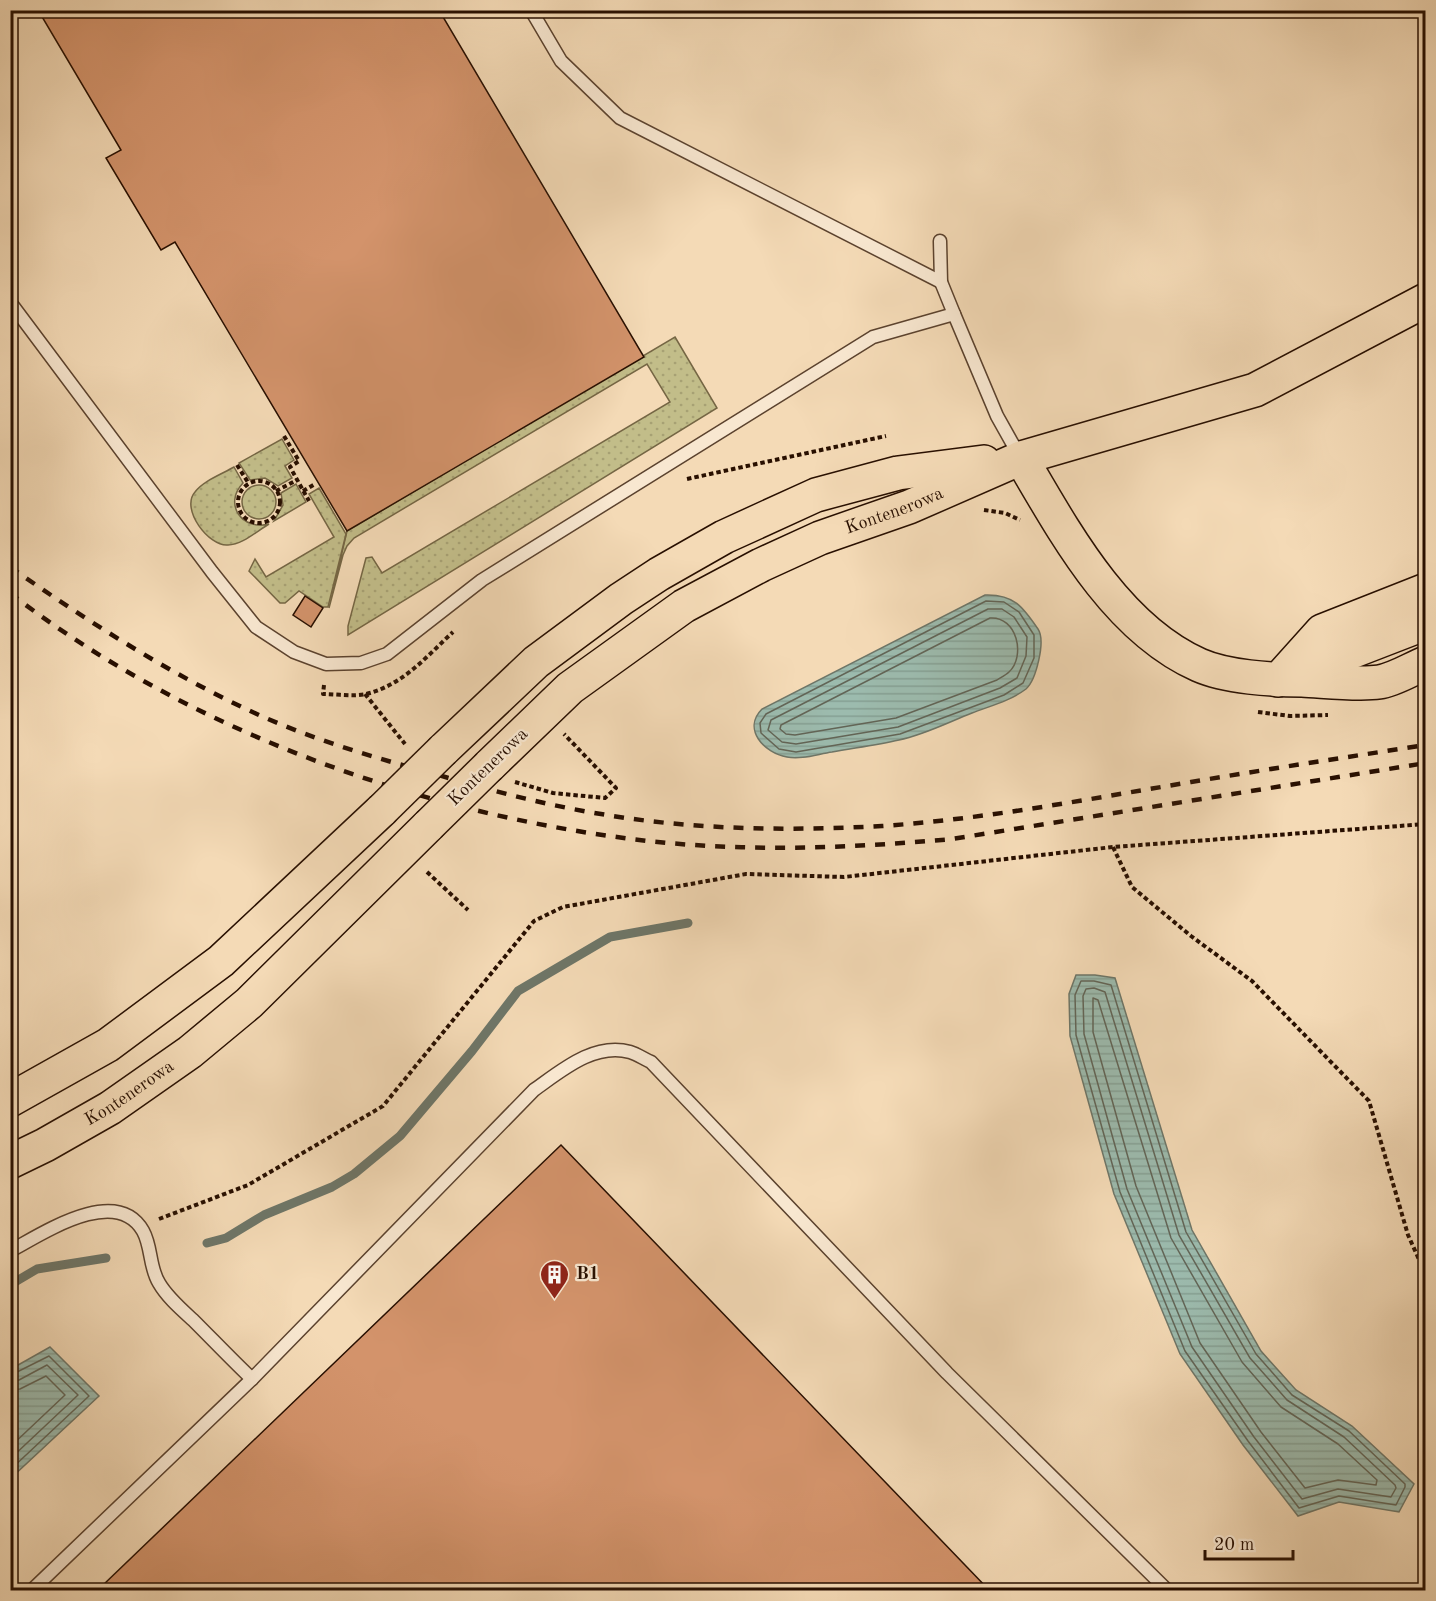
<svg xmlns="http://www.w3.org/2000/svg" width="1436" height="1601" viewBox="0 0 1436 1601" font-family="'Old Standard TT',serif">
<defs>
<pattern id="green-dots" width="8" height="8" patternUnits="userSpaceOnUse" patternTransform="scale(1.5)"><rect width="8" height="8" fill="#c2bd89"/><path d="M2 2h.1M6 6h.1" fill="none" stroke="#a7a174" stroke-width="1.8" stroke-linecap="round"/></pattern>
<pattern id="water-rules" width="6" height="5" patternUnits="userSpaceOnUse" patternTransform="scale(1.5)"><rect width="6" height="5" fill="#9cbbae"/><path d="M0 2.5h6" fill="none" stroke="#86a094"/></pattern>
</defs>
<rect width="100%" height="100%" fill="#f4dab6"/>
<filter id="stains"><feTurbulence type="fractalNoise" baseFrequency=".00333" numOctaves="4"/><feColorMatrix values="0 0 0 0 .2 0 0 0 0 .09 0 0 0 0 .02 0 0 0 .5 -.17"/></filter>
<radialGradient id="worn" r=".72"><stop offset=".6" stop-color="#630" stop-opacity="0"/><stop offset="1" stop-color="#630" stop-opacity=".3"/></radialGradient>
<!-- green -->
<g fill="url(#green-dots)" stroke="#756644" stroke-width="1.5">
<polygon points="675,337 717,408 348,635 348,626 366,558 372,557 382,573 670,402 647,364 354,538 347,546 343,555 329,608 347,531"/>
<polygon points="282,439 294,460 285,466 292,478 278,486 265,478 250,480 239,463"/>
<path d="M234,467L243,483C223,504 242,531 269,524C257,531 242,545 228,545C209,547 180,509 195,492C203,481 222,474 234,467Z"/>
<polygon points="296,484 306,502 274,521 283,505 281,493"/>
<circle cx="259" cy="502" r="17"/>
<polygon points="319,488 346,534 328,607 323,607 299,591 285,603 280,603 249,571 255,559 266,577 334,537 309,494"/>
</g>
<!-- water -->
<g fill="url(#water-rules)" stroke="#6e7668" stroke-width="1.5">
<path d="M985,595C1014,594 1023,607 1038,629C1046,641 1036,680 1026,689C1010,701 990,706 972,713C949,722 924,735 899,740C877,745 854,748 832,752C818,754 801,760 787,757C764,753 742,729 762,709Z"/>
<polygon points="1076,975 1095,975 1115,978 1192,1230 1261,1351 1296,1390 1352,1426 1414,1484 1399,1512 1339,1502 1298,1516 1243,1445 1180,1354 1114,1194 1070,1036 1069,994"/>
<polygon points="50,1347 99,1396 11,1478 11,1369"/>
</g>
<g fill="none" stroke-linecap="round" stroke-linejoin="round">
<!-- shore -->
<g stroke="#626557" stroke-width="1.5">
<polygon points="986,601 1004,602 1019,612 1034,635 1034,658 1023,683 1004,695 900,734 796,752 779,749 761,733 760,723 766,714"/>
<polygon points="988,609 1002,609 1014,617 1027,637 1026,656 1017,678 1000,688 898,727 796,744 782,742 768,730 771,720"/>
<path d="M990,618C1017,616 1026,656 1009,672C1006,675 1000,678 997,680L896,718L795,735L786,734L780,729L781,725Z"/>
<polygon points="1081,981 1094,981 1111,985 1186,1232 1256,1354 1292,1395 1349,1431 1405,1484 1405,1487 1396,1505 1339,1496 1299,1508 1248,1441 1185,1351 1120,1192 1076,1035 1075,995"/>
<polygon points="1094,988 1105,992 1179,1235 1250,1358 1287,1400 1344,1437 1395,1485 1396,1488 1391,1497 1338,1489 1302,1499 1254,1437 1192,1347 1127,1189 1084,1034 1083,996 1086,989"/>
<polygon points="1093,998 1098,1000 1171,1238 1242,1362 1281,1407 1338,1444 1377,1480 1376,1485 1338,1480 1305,1488 1261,1432 1200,1343 1136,1186 1093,1032"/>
<polyline points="10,1374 15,1373 49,1356 89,1396 10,1470"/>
<polyline points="10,1381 19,1380 47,1365 78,1395 10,1459"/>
<polyline points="10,1390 20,1389 46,1376 65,1395 10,1447"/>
</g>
<!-- stream -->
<g stroke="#6e7668" stroke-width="9">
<polyline points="207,1243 226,1238 264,1215 332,1187 354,1174 400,1136 472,1051 518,991 610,937 688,923"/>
<polyline points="10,1285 37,1269 106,1258"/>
</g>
</g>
<!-- building -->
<g fill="#d3936b" stroke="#280f00" stroke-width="1.5">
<polygon points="38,10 439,10 644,357 347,531 175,242 161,250 106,158 121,150"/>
<polygon points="305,596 323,608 311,627 293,615"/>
<polygon points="561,1145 989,1590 106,1590 102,1586"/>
</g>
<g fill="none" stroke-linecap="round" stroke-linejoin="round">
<defs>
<g id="service">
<polyline points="531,10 561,61 620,118 941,282"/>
<polyline points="940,241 941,282 954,314"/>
<polyline points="10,302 212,572 256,627 294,652 326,664 361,663 387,654 482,580 873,337 954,314 997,416 1020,457"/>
<path d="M10,1251C42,1234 116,1184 143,1231C152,1247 149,1267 159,1283C167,1297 181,1309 193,1320C213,1340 232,1360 252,1379"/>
<path d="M32,1590L252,1379L534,1090C561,1071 594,1042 630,1052C637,1054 644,1059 651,1062L947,1373L1167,1590"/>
</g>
<g id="primary">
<path d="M1021,458C1065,533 1116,628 1199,665C1226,677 1272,680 1302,680C1324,681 1358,685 1379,682C1394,680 1411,669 1426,663"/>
<polyline points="1294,674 1426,623"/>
<polyline points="1278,680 1322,631 1426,590"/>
<polyline points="443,750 536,662 621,599 659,574 724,537 816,495 898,473 984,462"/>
<path id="s1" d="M489,766L570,688L684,606L761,565L820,538L909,507L1021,458L1255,390L1426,300"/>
<polyline points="10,1100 108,1045 221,961 382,810"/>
<path id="s2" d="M10,1162L45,1145L110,1108L190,1052L249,1003L429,825"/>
</g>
</defs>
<!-- service casing -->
<use href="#service" stroke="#5b422e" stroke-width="15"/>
<!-- primary casing -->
<use href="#primary" stroke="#280f00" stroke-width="36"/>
<!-- path -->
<g stroke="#280f00" stroke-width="4" stroke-dasharray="4.5 3" stroke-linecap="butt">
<polyline points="284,436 299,461 290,467 309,501"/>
<polyline points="237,465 249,484"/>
<polyline points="687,479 886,436"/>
<circle cx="259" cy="502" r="21"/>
<polyline points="276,491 297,480"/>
<polyline points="303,491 315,484"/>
<polyline points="984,510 1005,513 1020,520"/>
<path d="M324,685L323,694C337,694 353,697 366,694C403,685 426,657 453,632"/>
<polyline points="365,694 405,744"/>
<polyline points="1258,712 1290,716 1328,715"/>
<polyline points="515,782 553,793 605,798 616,788 564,734"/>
<polyline points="1113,847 1132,887 1191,936 1252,981 1369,1101 1408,1235 1426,1275"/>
<polyline points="427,872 468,910"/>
<polyline points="159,1219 248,1185 383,1106 534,921 563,907 746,874 844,877 1113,847 1426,824"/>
</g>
<!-- service -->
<use href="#service" stroke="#f8e7d0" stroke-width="12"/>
<!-- primary -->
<use href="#primary" stroke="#f4dab6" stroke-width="33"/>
<!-- rail -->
<g stroke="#280f00" stroke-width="4.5" stroke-dasharray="10 10" stroke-linecap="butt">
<path d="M10,567C89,622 171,675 259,715C315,740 375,758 435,774C489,790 545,805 601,814C693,830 789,831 882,826C986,819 1088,799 1191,782C1269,769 1347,757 1426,745"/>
<path d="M10,593C182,726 404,808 617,837C728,853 842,849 952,839L1426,763"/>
</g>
<defs>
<g id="primary-bridge">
<polyline points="382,810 443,750"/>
<polyline points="429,825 489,766"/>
</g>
</defs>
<!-- primary-bridge casing -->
<use href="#primary-bridge" stroke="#280f00" stroke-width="36" stroke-linecap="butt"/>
<!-- primary-bridge -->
<use href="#primary-bridge" stroke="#f4dab6" stroke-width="33"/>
</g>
<!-- icons -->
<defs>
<symbol id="building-pin" viewBox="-11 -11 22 30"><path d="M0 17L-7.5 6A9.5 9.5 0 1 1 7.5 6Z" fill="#8f2418" stroke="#f8e7d0"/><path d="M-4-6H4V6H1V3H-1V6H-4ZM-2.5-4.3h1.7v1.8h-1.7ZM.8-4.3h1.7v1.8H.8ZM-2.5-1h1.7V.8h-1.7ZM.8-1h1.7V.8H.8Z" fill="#fff"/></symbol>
</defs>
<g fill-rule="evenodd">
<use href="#building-pin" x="538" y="1258" width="33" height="45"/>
</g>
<g text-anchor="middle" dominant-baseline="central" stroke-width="4.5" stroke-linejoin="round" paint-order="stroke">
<!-- street labels -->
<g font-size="18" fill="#280f00" stroke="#f8e7d0">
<text stroke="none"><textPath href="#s1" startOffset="484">Kontenerowa</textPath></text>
<text transform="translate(488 767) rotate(-44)">Kontenerowa</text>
<text stroke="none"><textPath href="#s2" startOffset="138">Kontenerowa</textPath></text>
</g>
<!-- poi labels -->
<g font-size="18" font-weight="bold" fill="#280f00" stroke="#f8e7d0" text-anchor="start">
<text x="576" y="1274">B1</text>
</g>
</g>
<!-- margin -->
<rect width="1436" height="1601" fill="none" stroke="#f4dab6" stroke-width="36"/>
<rect x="12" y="12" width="1412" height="1577" fill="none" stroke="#280f00" stroke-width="3"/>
<rect x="18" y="18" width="1400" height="1565" fill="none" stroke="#280f00" stroke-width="1.5"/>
<!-- scale -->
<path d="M1205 1550v9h88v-9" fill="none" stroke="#280f00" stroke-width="3"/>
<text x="1214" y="1550" font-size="18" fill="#280f00" stroke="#f8e7d0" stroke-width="4.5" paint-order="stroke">20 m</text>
<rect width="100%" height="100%" filter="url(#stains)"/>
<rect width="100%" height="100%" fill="url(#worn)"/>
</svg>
